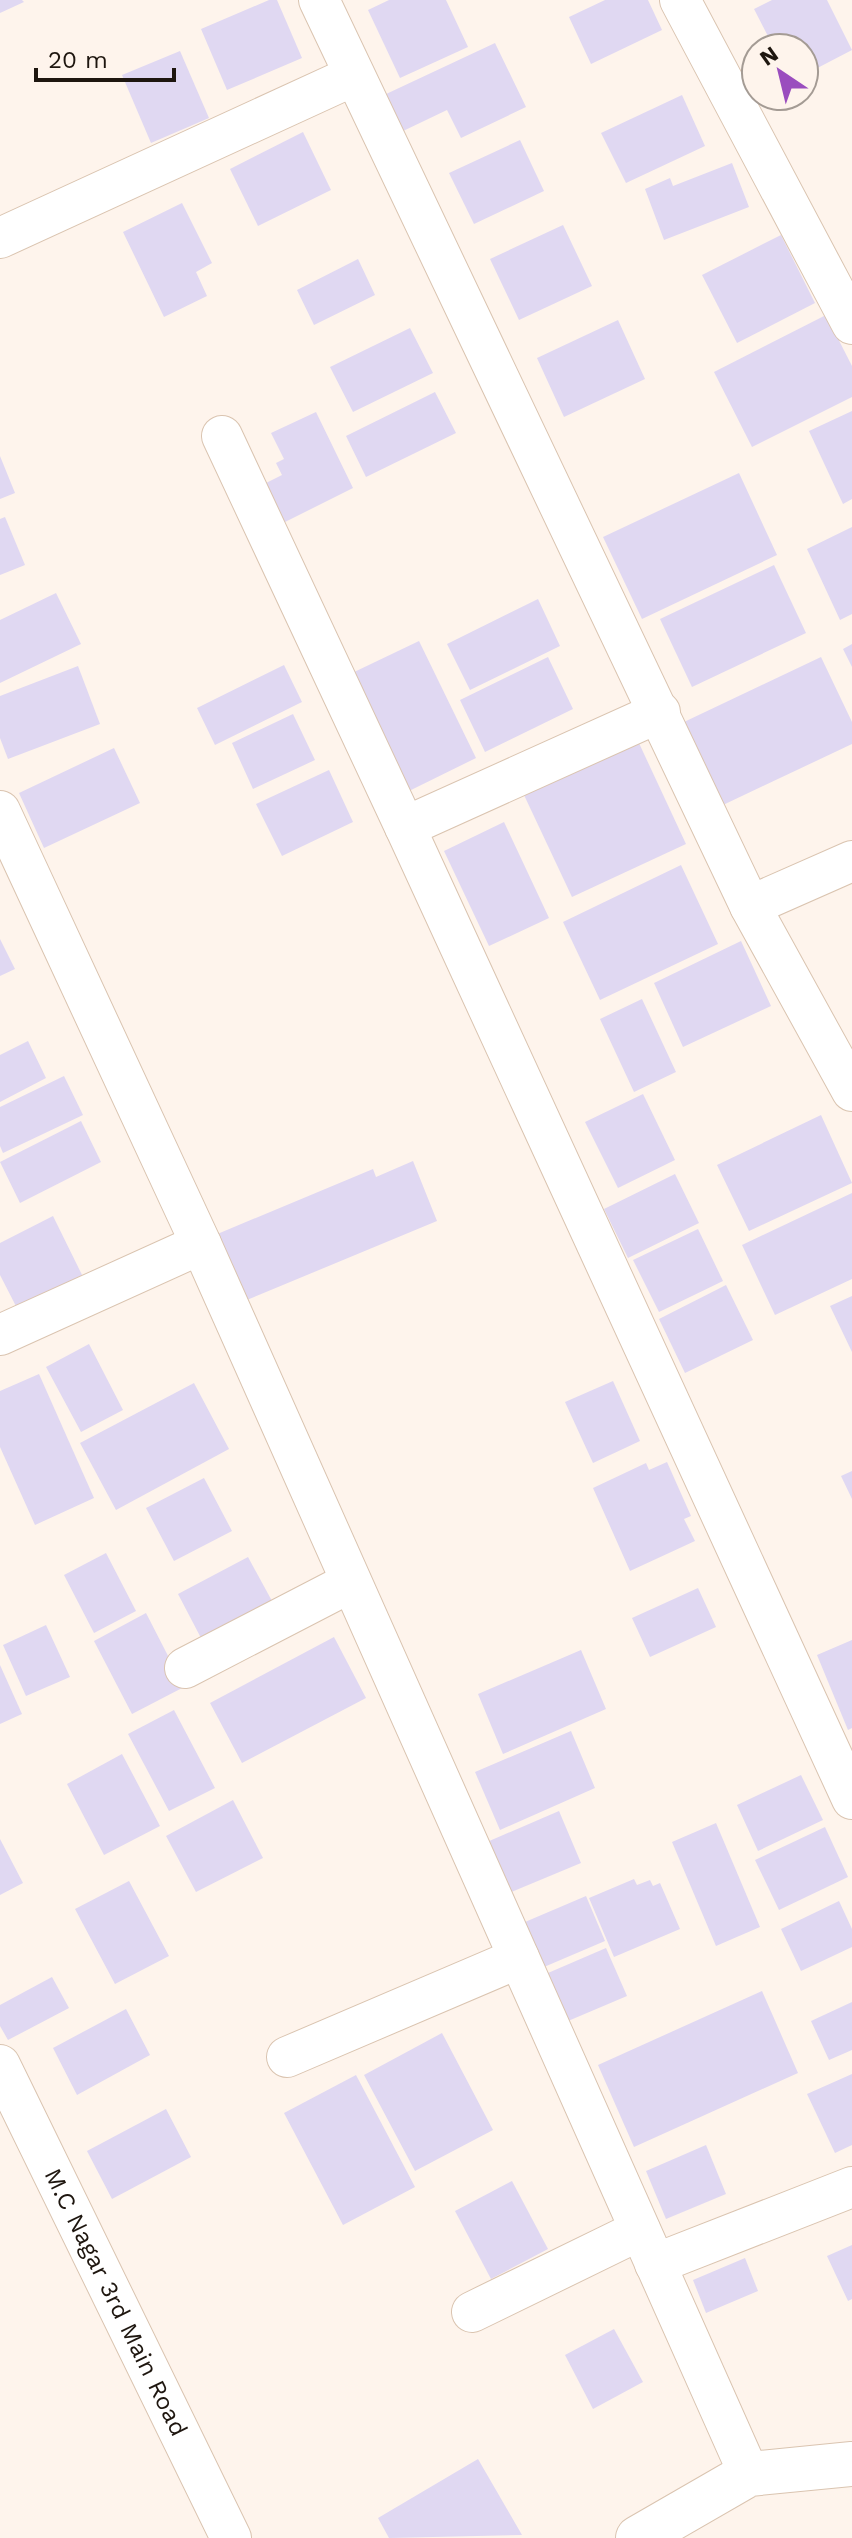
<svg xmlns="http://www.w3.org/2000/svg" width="852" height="2538" viewBox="0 0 852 2538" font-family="'Work Sans',sans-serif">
<rect width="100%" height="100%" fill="#fef4ec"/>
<!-- building -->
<g fill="#e0d8f2">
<polygon points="0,0 22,0 24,2 0,13"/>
<polygon points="269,0 277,0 302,58 227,90 201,29"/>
<polygon points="389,0 446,0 468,47 400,78 368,10"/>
<polygon points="605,0 648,0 662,30 591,64 569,17"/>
<polygon points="772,0 827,0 852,50 804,75 804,48 774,48 754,9"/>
<polygon points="495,43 526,107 461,138 447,110 401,132 384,95"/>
<polygon points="180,51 209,118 151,143 122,75"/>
<polygon points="682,95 705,146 626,183 601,133"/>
<polygon points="303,132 331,190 258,226 230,169"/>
<polygon points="520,140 544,191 474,224 449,173"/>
<polygon points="732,163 749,207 664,240 645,189 670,178 673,186"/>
<polygon points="182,203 212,263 196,272 207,296 164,317 123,232"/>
<polygon points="563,225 592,286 519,320 490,259"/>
<polygon points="781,235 815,303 737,343 702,275"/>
<polygon points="358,259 375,295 314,325 297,290"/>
<polygon points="826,315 852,366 852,397 752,447 714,372"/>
<polygon points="618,320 645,379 564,417 537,358"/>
<polygon points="410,328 433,373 353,412 330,367"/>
<polygon points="435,392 456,433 366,477 346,436"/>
<polygon points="852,411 852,499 843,504 809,431"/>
<polygon points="316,412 353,488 281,524 262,485 282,475 276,463 284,459 271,433"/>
<polygon points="0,456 15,493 0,499"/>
<polygon points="739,473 777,555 642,619 603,537"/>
<polygon points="5,517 25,565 0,575 0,519"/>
<polygon points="852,527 852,614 840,620 807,549"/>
<polygon points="774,565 806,633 692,687 660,619"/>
<polygon points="56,593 81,644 0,683 0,620"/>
<polygon points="538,599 560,646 470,690 447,644"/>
<polygon points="419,641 476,758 407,792 350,674"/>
<polygon points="852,644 852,667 843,649"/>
<polygon points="548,657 573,709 485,752 460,700"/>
<polygon points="821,657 852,722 852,744 723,805 684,722"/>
<polygon points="284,665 302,702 215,745 197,708"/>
<polygon points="78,666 100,724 8,759 0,738 0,696"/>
<polygon points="293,714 315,760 253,789 232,743"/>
<polygon points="638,741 686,844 572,897 524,795"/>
<polygon points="114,748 140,803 44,848 19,793"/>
<polygon points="329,770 353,822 282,856 256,804"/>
<polygon points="504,822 549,918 489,946 444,851"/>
<polygon points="681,865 718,944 600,1000 563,922"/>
<polygon points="0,939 15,969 0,976"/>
<polygon points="741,941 771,1006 683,1047 654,983"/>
<polygon points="642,999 676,1072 634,1092 600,1019"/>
<polygon points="28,1041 46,1078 0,1102 0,1055"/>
<polygon points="64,1076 83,1115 3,1153 0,1146 0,1107"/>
<polygon points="643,1094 675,1160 618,1188 585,1122"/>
<polygon points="821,1115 852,1183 749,1231 717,1165"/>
<polygon points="81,1121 101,1162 20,1203 0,1162"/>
<polygon points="413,1161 437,1221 242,1302 215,1235 373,1169 376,1177"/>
<polygon points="675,1174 699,1223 628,1258 604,1209"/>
<polygon points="852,1193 852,1279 775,1315 742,1245"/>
<polygon points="53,1216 84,1279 19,1312 0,1275 0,1243"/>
<polygon points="698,1229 723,1281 659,1312 633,1260"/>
<polygon points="726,1285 753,1340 685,1373 659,1319"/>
<polygon points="852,1296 852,1352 830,1306"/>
<polygon points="89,1344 123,1410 81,1432 46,1367"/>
<polygon points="39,1374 94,1498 35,1525 0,1447 0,1391"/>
<polygon points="613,1381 640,1441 593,1463 565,1402"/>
<polygon points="194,1383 229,1449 116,1510 80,1443"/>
<polygon points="667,1462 691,1516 684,1519 695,1541 630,1571 593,1488 646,1463 649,1470"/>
<polygon points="852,1471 852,1499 841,1476"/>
<polygon points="204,1478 232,1531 174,1561 146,1508"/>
<polygon points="106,1553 136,1611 94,1633 64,1575"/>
<polygon points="248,1557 272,1601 201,1638 178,1594"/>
<polygon points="698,1588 716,1627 650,1657 632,1618"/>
<polygon points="146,1613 184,1687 132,1714 94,1641"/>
<polygon points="46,1625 70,1677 26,1696 3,1645"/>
<polygon points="334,1637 366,1698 242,1763 210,1703"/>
<polygon points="852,1640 852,1728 848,1730 817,1655"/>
<polygon points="581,1650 606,1709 503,1754 478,1694"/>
<polygon points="0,1665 22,1714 0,1724"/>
<polygon points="174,1710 215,1788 169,1811 128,1734"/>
<polygon points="571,1731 595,1788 500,1830 475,1772"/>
<polygon points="122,1754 160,1826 104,1855 67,1784"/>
<polygon points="801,1775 823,1820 758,1851 737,1805"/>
<polygon points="233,1800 263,1858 196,1892 166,1836"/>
<polygon points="559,1811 581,1863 509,1893 487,1842"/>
<polygon points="716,1823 760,1927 716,1946 672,1842"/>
<polygon points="825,1827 848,1877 779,1910 755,1860"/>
<polygon points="0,1839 23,1883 0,1895"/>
<polygon points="634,1879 637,1885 650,1880 653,1886 660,1883 680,1929 614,1957 589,1898"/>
<polygon points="129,1881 169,1956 115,1984 75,1909"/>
<polygon points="586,1896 605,1941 544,1967 525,1922"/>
<polygon points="839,1901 852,1929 852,1947 801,1971 781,1929"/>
<polygon points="606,1948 627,1996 561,2024 541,1976"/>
<polygon points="52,1977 69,2008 8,2040 0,2026 0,2005"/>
<polygon points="762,1991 798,2073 634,2147 598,2065"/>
<polygon points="852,2002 852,2050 829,2060 811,2021"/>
<polygon points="126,2009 150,2055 77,2095 53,2048"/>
<polygon points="442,2033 493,2130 415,2171 364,2075"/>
<polygon points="852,2074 852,2145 835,2153 807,2094"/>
<polygon points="356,2075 415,2187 343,2225 284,2113"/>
<polygon points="166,2109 191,2157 112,2199 87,2151"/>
<polygon points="706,2145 726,2194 666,2219 646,2171"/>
<polygon points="512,2181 548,2249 491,2279 455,2211"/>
<polygon points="852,2245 852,2299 848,2301 827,2256"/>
<polygon points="745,2258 758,2291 706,2313 693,2280"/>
<polygon points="614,2329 643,2382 593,2409 565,2355"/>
<polygon points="478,2459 522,2535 389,2538 378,2518"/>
</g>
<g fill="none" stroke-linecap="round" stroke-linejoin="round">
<defs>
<g id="minor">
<polyline points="319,0 750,906 852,1091"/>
<polyline points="680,0 852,324"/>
<polyline points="0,238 353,76"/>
<polyline points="222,436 405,827"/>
<polyline points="660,712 405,827 852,1799"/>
<polyline points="0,811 201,1244 749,2474"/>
<polyline points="750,906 852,861"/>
<polyline points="0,1335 201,1244"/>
<polyline points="185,1668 351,1582"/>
<polyline points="287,2057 519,1958"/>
<path id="s1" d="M0,2065L231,2538"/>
<polyline points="655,2264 852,2187"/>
<polyline points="472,2312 640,2230"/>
</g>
<polyline id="tertiary" points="638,2538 749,2474 852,2464"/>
</defs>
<!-- minor casing -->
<use href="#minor" stroke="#dac4b0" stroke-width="42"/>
<!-- tertiary casing -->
<use href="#tertiary" stroke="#dac4b0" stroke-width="46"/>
<!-- minor -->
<use href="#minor" stroke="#fff" stroke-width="40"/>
<!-- tertiary -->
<use href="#tertiary" stroke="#fff" stroke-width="44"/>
</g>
<g text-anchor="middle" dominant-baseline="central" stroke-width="6" stroke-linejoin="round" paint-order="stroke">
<!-- street labels -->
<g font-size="24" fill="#1e160f" stroke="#fef4ec">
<text stroke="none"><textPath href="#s1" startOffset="264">M.C Nagar 3rd Main Road</textPath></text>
</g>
</g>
<!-- north arrow -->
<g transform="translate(780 72) rotate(325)"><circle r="38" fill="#fef4ec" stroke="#a49b94" stroke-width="2"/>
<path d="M0-6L14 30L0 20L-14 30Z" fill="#9a4dbe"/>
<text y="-12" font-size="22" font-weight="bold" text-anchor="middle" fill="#1e160f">N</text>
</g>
<!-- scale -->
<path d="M36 68v12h138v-12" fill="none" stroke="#1e160f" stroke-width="4"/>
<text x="48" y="68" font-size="24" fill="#1e160f" stroke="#fef4ec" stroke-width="6" paint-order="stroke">20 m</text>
</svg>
